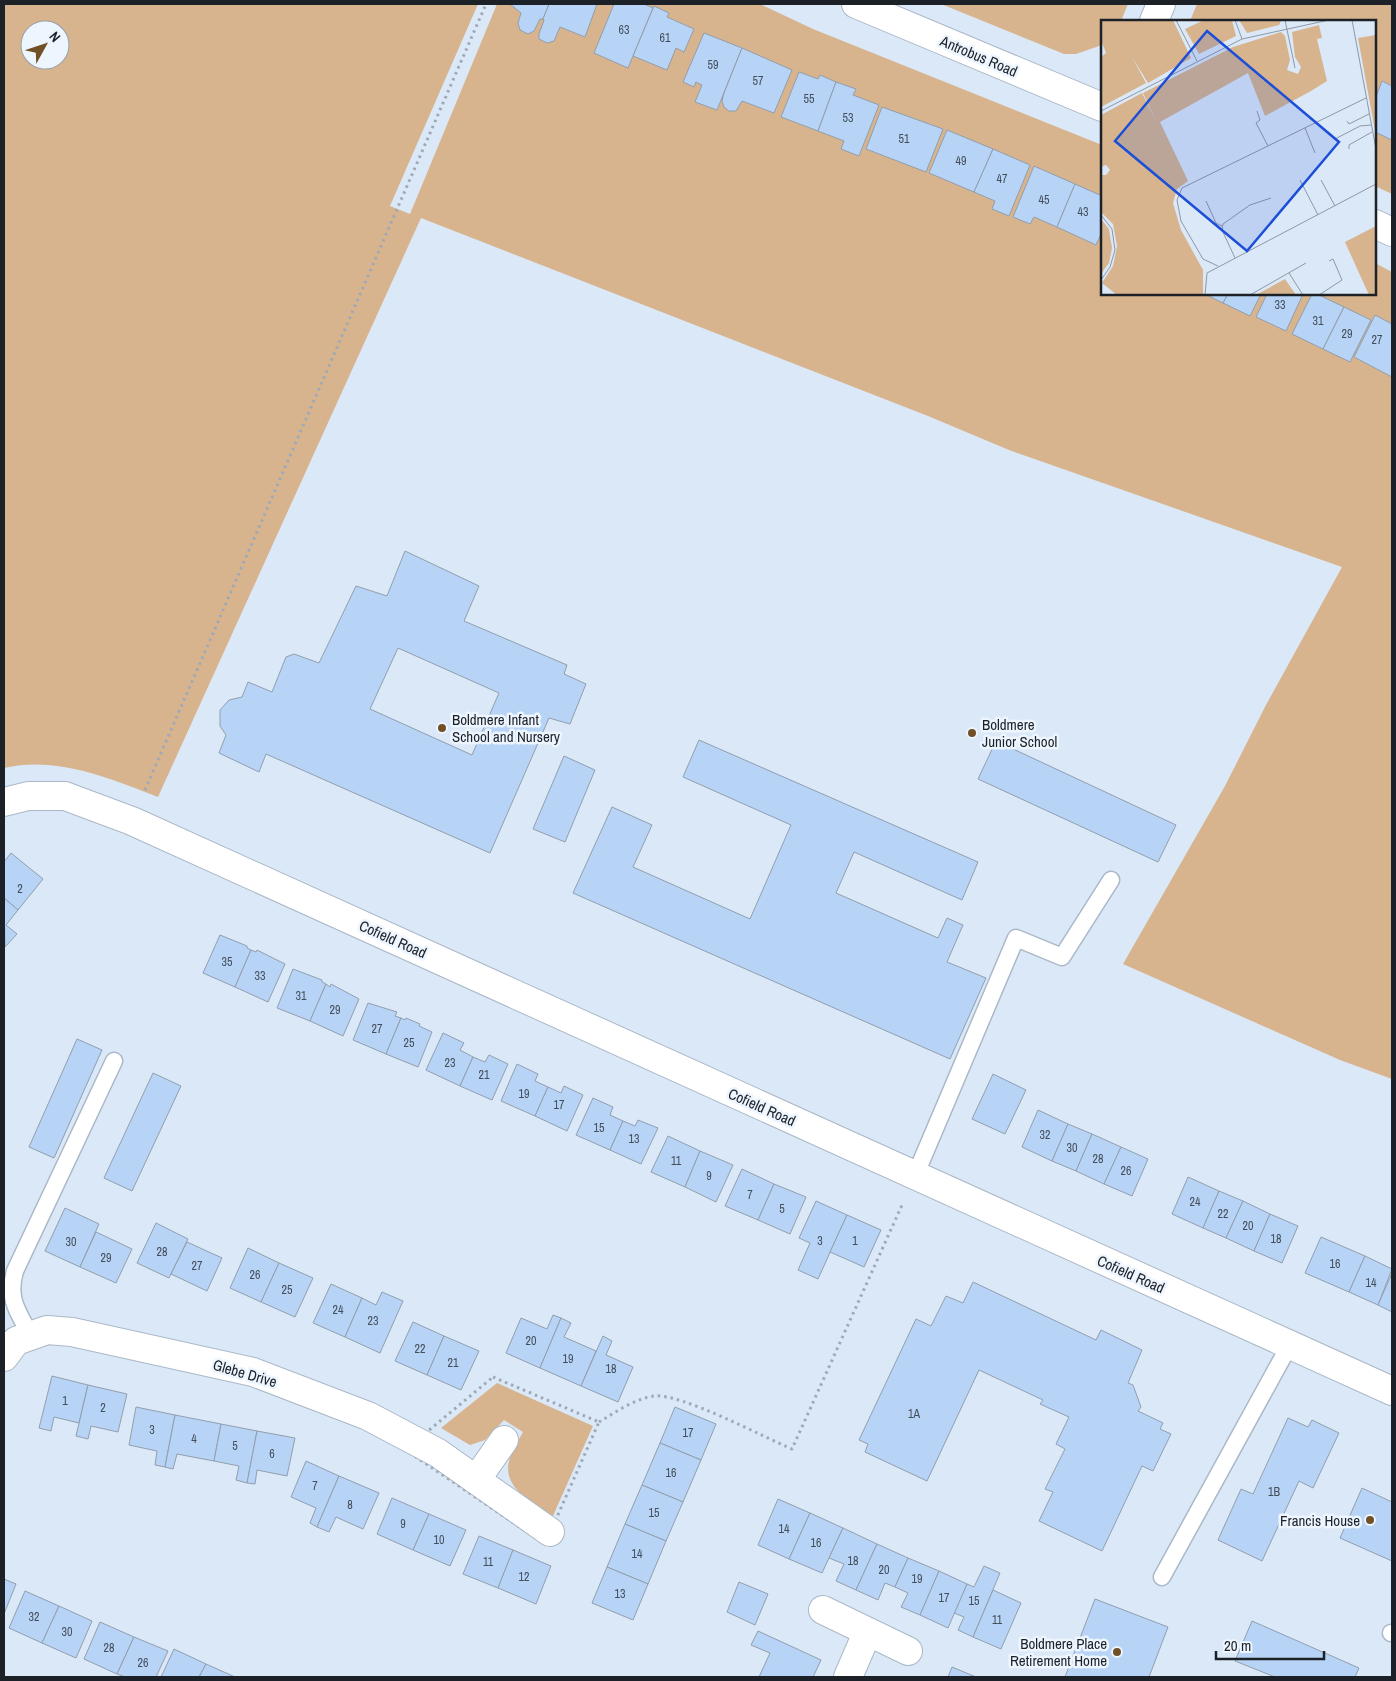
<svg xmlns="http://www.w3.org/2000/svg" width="1396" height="1681" viewBox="0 0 1396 1681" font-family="'Archivo Narrow',sans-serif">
<rect width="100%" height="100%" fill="#dbe8f8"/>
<!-- green -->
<g fill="#d7b48d" fill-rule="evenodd">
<path d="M4,4H478L390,206L410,214L497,4H760L813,29L1102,145V294H1375V263L1392,272V1079L1340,1060L1123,964L1225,786L1266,705L1342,567L1009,450L928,416L421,218L158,797C109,778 57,756 4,768ZM30,30H60V60H30Z"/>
<polygon points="941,4 1128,4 1121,21 1102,21 1102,45 1076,54 1064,54"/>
<polygon points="1197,4 1392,4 1392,194 1375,186 1375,21 1190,21"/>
<path d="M497,1383L593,1426L544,1536C541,1527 540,1514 535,1506C532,1500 524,1497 520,1493C498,1471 511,1454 523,1432L504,1420L485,1440L470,1445L441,1428Z"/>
</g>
<!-- building -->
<g fill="#b7d4f7" stroke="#919ead" fill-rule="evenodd">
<polygon points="510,4 549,4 543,19 540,19 534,31 528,34 520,30 518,23 521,13"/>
<polygon points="549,4 597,4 585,37 560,27 554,41 547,43 539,39 539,34 544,20 543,19"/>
<polygon points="614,4 644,4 653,8 628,68 594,53"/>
<polygon points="654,6 669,13 667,17 694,29 684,52 676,48 667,70 633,56"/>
<polygon points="704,33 742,48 717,110 695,102 702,85 696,82 694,87 683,82"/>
<polygon points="742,48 792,70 774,113 742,101 736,111 729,111 724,107 722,101 724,93"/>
<polygon points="799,72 818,79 820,75 836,82 818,131 781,117"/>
<polygon points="1382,81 1392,86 1392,140 1375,132 1375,99"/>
<polygon points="836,82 856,89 853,95 879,105 859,156 841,149 844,141 818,131"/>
<polygon points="882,107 943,129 926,172 866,149"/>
<polygon points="947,130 993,149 974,192 929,173"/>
<polygon points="993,149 1030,165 1009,216 992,209 995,201 974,192"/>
<polygon points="1034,166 1075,184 1057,227 1034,217 1030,224 1013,217"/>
<polygon points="1075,184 1102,196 1102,232 1096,245 1057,227"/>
<polygon points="1205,294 1228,294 1223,303"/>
<polygon points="1228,294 1261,294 1250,316 1223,303"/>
<polygon points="1267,294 1303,294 1286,331 1256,317"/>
<polygon points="1312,294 1317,294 1344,307 1323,349 1292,334"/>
<polygon points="1344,307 1371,320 1350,362 1323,349"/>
<polygon points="1375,315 1392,324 1392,377 1354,357"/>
<path d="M405,551L479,586L464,621L567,665L564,674L586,684L570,724L549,718L490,853L266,754L259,772L219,753L226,735L220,726V710L229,700L242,697L248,682L272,692L286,657L294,654L319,663L356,586L387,596ZM398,648L499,693L472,755L370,709Z"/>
<polygon points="699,740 978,862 962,900 854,852 836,893 938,938 947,918 963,925 947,962 986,978 950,1059 573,893 612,807 652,825 633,867 750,919 791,825 683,777"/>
<polygon points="996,741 1176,825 1158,862 978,779"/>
<polygon points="564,756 595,770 565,842 533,829"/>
<polygon points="11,853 43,879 18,910 4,898 4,862"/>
<polygon points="4,898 18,910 6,925 17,934 5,947"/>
<polygon points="220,935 247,946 247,948 251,950 235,987 203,973"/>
<polygon points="251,950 256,952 257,950 285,964 268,1002 235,987"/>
<polygon points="293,969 322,980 322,982 326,984 310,1021 277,1008"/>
<polygon points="326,984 330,987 331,984 359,999 343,1036 310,1021"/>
<polygon points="368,1003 397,1012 395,1016 401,1018 386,1054 353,1040"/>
<polygon points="401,1018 405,1020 406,1018 420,1024 419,1026 432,1032 418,1067 386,1054"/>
<polygon points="443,1033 464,1043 460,1050 473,1057 460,1086 426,1070"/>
<polygon points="77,1039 102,1050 54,1158 29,1147"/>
<polygon points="489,1055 508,1064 492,1100 460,1086 473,1057 485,1062"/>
<polygon points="517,1064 538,1074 535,1081 548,1087 535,1116 501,1101"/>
<polygon points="153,1073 181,1086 132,1191 104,1178"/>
<polygon points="993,1074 1026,1090 1005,1134 972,1119"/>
<polygon points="564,1086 583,1095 567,1131 535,1116 548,1087 561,1093"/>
<polygon points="593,1098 613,1107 610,1115 623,1121 610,1150 576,1135"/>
<polygon points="1038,1110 1068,1124 1052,1161 1022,1147"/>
<polygon points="638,1120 658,1128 641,1164 610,1150 623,1121 635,1126"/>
<polygon points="1068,1124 1092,1134 1076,1171 1052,1161"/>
<polygon points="1092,1134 1121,1147 1104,1184 1076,1171"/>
<polygon points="668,1136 700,1151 685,1187 651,1172"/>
<polygon points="1121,1147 1148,1159 1132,1196 1104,1184"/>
<polygon points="700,1151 733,1165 716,1202 685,1187"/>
<polygon points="742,1169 774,1184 758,1220 725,1206"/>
<polygon points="1188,1177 1219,1191 1203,1228 1172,1214"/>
<polygon points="774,1184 806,1197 790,1234 758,1220"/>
<polygon points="1219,1191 1243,1201 1226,1238 1203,1228"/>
<polygon points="816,1201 847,1215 818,1279 798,1270 810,1243 799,1238"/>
<polygon points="1243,1201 1270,1214 1254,1251 1226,1238"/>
<polygon points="65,1208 99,1224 80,1267 45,1251"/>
<polygon points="1270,1214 1298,1226 1282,1263 1254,1251"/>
<polygon points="847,1215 881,1230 864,1267 830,1252"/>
<polygon points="156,1223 188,1239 169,1278 137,1263"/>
<polygon points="96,1232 132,1249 116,1283 80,1267"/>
<polygon points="1321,1237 1365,1256 1349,1292 1305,1273"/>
<polygon points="187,1242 222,1258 207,1291 171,1274"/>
<polygon points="248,1248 279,1263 261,1302 230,1288"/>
<polygon points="1365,1256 1392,1269 1378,1305 1349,1292"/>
<polygon points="279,1263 313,1278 295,1317 261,1302"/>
<polygon points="1392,1273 1392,1312 1378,1305"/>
<polygon points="973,1282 1096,1340 1101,1330 1142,1350 1128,1383 1133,1385 1141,1407 1138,1411 1163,1423 1160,1429 1171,1434 1153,1471 1142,1466 1102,1551 1039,1521 1053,1492 1045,1489 1065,1449 1056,1444 1069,1417 1040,1404 1043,1400 979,1370 927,1481 865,1452 868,1444 859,1440 916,1319 931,1326 946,1296 963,1303"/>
<polygon points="331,1284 362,1298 345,1337 313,1323"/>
<polygon points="382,1292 403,1301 380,1353 345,1337 362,1298 376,1305"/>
<polygon points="553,1315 561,1318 540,1368 506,1353 521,1318 547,1329"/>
<polygon points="561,1318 571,1323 564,1337 596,1351 581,1386 540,1368"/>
<polygon points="413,1322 444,1336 427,1375 395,1361"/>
<polygon points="444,1336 479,1351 461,1390 427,1375"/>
<polygon points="603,1336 612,1341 606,1355 633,1367 618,1402 581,1386"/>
<polygon points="52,1376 88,1385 79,1423 54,1417 51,1431 39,1428"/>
<polygon points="88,1385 127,1394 118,1432 91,1426 88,1439 76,1436"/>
<polygon points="136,1407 175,1415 165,1467 155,1465 157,1451 129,1445"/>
<polygon points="675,1407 716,1424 701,1460 660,1443"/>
<polygon points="175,1415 221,1424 214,1461 177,1454 173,1469 165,1467"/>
<polygon points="1288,1418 1308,1427 1312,1420 1339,1433 1313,1488 1299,1481 1262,1561 1218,1540 1241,1489 1253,1494"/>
<polygon points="221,1424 257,1431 247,1483 236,1480 239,1466 214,1461"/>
<polygon points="257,1431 295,1438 287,1476 257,1470 255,1484 247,1483"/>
<polygon points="660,1443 701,1460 683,1502 642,1485"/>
<polygon points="306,1461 339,1476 317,1527 310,1523 316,1508 291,1497"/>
<polygon points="339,1476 379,1493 363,1529 336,1517 329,1532 317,1527"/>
<polygon points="642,1485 683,1502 666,1541 625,1524"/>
<polygon points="1362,1488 1392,1502 1392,1561 1340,1538"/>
<polygon points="392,1498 429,1514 413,1550 377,1534"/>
<polygon points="778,1499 810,1513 789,1559 758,1545"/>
<polygon points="810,1513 843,1528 822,1573 789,1559"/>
<polygon points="429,1514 466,1530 450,1566 413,1550"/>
<polygon points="625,1524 666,1541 648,1584 607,1567"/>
<polygon points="843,1528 877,1544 856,1590 836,1581 844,1564 829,1558"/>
<polygon points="479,1536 513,1550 498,1588 463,1574"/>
<polygon points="877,1544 908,1558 895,1587 885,1583 878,1600 856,1590"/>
<polygon points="513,1550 551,1566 536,1604 498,1588"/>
<polygon points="908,1558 939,1571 920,1615 901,1607 908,1593 895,1587"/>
<polygon points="984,1566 1000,1573 973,1637 958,1630 964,1617 954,1613 967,1584 974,1587"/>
<polygon points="607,1567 648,1584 633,1620 592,1603"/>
<polygon points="939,1571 967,1584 948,1628 920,1615"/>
<polygon points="4,1579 16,1584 4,1614"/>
<polygon points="739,1582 768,1594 755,1625 727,1612"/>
<polygon points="993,1590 1021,1603 1001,1649 973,1637"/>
<polygon points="25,1591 59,1606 42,1643 9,1628"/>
<polygon points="1095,1599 1168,1627 1149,1677 1065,1677"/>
<polygon points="59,1606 92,1621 76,1658 42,1643"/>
<polygon points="1252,1621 1359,1668 1355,1677 1275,1677 1235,1661"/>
<polygon points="100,1622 134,1637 117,1674 84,1659"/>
<polygon points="758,1631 821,1660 813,1677 759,1677 770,1653 751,1645"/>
<polygon points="134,1637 168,1651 156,1677 125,1677 117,1674"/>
<polygon points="174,1649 206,1664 199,1677 161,1677"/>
<polygon points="206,1664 235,1677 199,1677"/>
<polygon points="952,1667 976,1677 948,1677"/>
</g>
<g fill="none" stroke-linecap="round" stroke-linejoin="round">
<defs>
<g id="lane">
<polyline points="915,1176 1016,938 1062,957 1111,880"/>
<path d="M31,1336C18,1312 7,1299 15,1271L114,1061"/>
<polyline points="1162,1577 1289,1346"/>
<polyline points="1391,1633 1392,1633"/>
</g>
<g id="street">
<polyline points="1154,21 1161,4"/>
<polyline points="4,802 28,796 65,796 132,821 1392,1391"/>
<polyline points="4,1357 16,1341 47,1330 72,1332 253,1372 368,1416 438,1453 550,1532"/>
<polyline points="476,1480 504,1440"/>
<polyline points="823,1610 908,1651"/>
<polyline points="848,1677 867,1633"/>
</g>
<g id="secondary">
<polyline points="856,4 1102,107"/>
<polyline points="1375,224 1392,232"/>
</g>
</defs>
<!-- lane casing -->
<use href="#lane" stroke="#aab8c7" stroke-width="19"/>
<!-- street casing -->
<use href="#street" stroke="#aab8c7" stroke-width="30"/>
<!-- secondary casing -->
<use href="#secondary" stroke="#aab8c7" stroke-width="30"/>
<!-- path -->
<g stroke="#9fa9b6" stroke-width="3" stroke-dasharray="2.5 4" stroke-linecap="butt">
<polyline points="145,790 486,4"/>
<polygon points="493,1377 599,1422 545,1544 410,1453 416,1441"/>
<path d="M599,1422C616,1412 634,1399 654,1396C681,1393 763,1437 792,1449L902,1205"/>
</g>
<!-- lane -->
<use href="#lane" stroke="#fff" stroke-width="16"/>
<!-- street -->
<use href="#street" stroke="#fff" stroke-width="28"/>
<!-- secondary -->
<use href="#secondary" stroke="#fff" stroke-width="28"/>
</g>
<!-- markers -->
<g fill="#714f27" stroke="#edf5ff" stroke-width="2">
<circle cx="442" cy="728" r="5"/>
<circle cx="972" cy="733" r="5"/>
<circle cx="1370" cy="1520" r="5"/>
<circle cx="1117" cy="1652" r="5"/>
</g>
<g text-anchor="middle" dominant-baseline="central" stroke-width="5" stroke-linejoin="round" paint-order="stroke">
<!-- number labels -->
<g font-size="12" fill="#434e5b">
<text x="624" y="30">63</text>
<text x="665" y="38">61</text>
<text x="713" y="65">59</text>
<text x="758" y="81">57</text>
<text x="809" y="99">55</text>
<text x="848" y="118">53</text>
<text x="904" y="139">51</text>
<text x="961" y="161">49</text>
<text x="1002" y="179">47</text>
<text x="1044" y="200">45</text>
<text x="1083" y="212">43</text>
<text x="1280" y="305">33</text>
<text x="1318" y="321">31</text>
<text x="1347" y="334">29</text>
<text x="1377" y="340">27</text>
<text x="20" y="889">2</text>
<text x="227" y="962">35</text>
<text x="260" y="976">33</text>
<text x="301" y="996">31</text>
<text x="335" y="1010">29</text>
<text x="377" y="1029">27</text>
<text x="409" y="1043">25</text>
<text x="450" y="1063">23</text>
<text x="484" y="1075">21</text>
<text x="524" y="1094">19</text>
<text x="559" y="1105">17</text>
<text x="599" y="1128">15</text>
<text x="1045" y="1135">32</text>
<text x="634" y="1139">13</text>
<text x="1072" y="1148">30</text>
<text x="1098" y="1159">28</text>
<text x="676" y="1161">11</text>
<text x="1126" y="1171">26</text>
<text x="709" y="1176">9</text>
<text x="750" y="1195">7</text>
<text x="1195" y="1202">24</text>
<text x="782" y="1209">5</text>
<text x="1223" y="1214">22</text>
<text x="1248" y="1226">20</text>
<text x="1276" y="1239">18</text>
<text x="820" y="1241">3</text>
<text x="855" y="1241">1</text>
<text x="71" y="1242">30</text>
<text x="162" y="1252">28</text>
<text x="106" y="1258">29</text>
<text x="1335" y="1264">16</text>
<text x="197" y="1266">27</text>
<text x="255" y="1275">26</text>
<text x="1371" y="1283">14</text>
<text x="287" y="1290">25</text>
<text x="338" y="1310">24</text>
<text x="373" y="1321">23</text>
<text x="531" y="1341">20</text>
<text x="420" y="1349">22</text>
<text x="568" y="1359">19</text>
<text x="453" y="1363">21</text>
<text x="611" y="1369">18</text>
<text x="65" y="1401">1</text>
<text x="103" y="1408">2</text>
<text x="914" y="1414">1A</text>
<text x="152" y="1430">3</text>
<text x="688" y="1433">17</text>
<text x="194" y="1439">4</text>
<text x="235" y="1446">5</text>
<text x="272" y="1454">6</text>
<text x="671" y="1473">16</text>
<text x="315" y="1486">7</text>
<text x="1274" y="1492">1B</text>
<text x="350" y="1505">8</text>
<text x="654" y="1513">15</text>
<text x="403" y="1524">9</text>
<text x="784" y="1529">14</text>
<text x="439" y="1540">10</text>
<text x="816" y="1543">16</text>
<text x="637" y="1554">14</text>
<text x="853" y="1561">18</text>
<text x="488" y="1562">11</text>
<text x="884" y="1570">20</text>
<text x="524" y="1577">12</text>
<text x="917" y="1579">19</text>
<text x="620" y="1594">13</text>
<text x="944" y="1598">17</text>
<text x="974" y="1601">15</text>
<text x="34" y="1617">32</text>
<text x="997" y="1620">11</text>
<text x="67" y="1632">30</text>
<text x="109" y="1648">28</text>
<text x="143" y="1663">26</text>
</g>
<!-- street labels -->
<g font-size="15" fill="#1c2127" stroke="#edf5ff">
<text transform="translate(979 56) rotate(23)">Antrobus Road</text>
<text transform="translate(393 939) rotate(24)">Cofield Road</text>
<text transform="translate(762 1107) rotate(24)">Cofield Road</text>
<text transform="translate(1131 1274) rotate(24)">Cofield Road</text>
<text transform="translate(245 1373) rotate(16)">Glebe Drive</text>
</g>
<!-- poi labels -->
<g font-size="15" fill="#1c2127" stroke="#edf5ff" text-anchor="start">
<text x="452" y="719">Boldmere Infant<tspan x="452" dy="17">School and Nursery</tspan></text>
<text x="982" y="724">Boldmere<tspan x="982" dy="17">Junior School</tspan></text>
<text x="1360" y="1520" text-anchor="end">Francis House</text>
<text x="1107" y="1643" text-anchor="end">Boldmere Place<tspan x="1107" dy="17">Retirement Home</tspan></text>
</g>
</g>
<!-- overview -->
<g transform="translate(1101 20)">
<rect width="275" height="275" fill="#dbe8f8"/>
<path d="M0,0H72L90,38L47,63L31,37L45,63L0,87V37L5,33L0,20ZM103,0H131L135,16L98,34L84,9ZM138,0H180V1L178,5L146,13ZM218,5L221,18L216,19L226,61L210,71L164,96L147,53L59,102L87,161L76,169L72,183L80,210L102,250V275H16L1,263L12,246L16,226L12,204L0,192V155H5L9,150L5,145L0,147V95L41,73L56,103L42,73L132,27L180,12L184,16L189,40L186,50L197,54L200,47L194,37L191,12ZM275,15V116L257,18ZM0,199L8,209L11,228L8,243L0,254ZM275,206V274L268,275L244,222ZM184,259L195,275H155Z" fill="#d7b48d"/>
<path fill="none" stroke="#8f98a4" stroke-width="1" d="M75,0L96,41M134,0L141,19M184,0L194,48M251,0L275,129M0,91L141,19L228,0M156,91L159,100L155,103L167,126M246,101L248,104L268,94M204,108L214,133M234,119L259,106L270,105M248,129V125L271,112M199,160L217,195M220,160L234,186M105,181L115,203L121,206M0,195L11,209L14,230L9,247L0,260M134,238L121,210L122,204L149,185L170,178M117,246L102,239L80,201L76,180L81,168L265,78M188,253L202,275M104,275L106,253L275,164M149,275L205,243M218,275L241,260L232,239L228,241"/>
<path fill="#1d4ed8" fill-opacity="0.15" stroke="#1d4ed8" stroke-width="2.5" d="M106,11L238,122L146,231L14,121Z"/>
<rect width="275" height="275" fill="none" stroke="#1c2127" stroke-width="2.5"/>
</g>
<!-- border -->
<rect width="1396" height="1681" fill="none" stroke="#1c2127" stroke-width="10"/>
<!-- north arrow -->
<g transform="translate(45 45) rotate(50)"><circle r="24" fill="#edf5ff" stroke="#99a0a9"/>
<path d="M0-4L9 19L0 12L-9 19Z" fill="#714f27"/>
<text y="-8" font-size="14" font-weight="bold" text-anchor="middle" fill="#1c2127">N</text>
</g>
<!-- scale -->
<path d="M1216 1651v8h108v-8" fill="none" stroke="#1c2127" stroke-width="2.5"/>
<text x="1224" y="1651" font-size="15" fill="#1c2127" stroke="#edf5ff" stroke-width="4" paint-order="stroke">20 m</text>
</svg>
